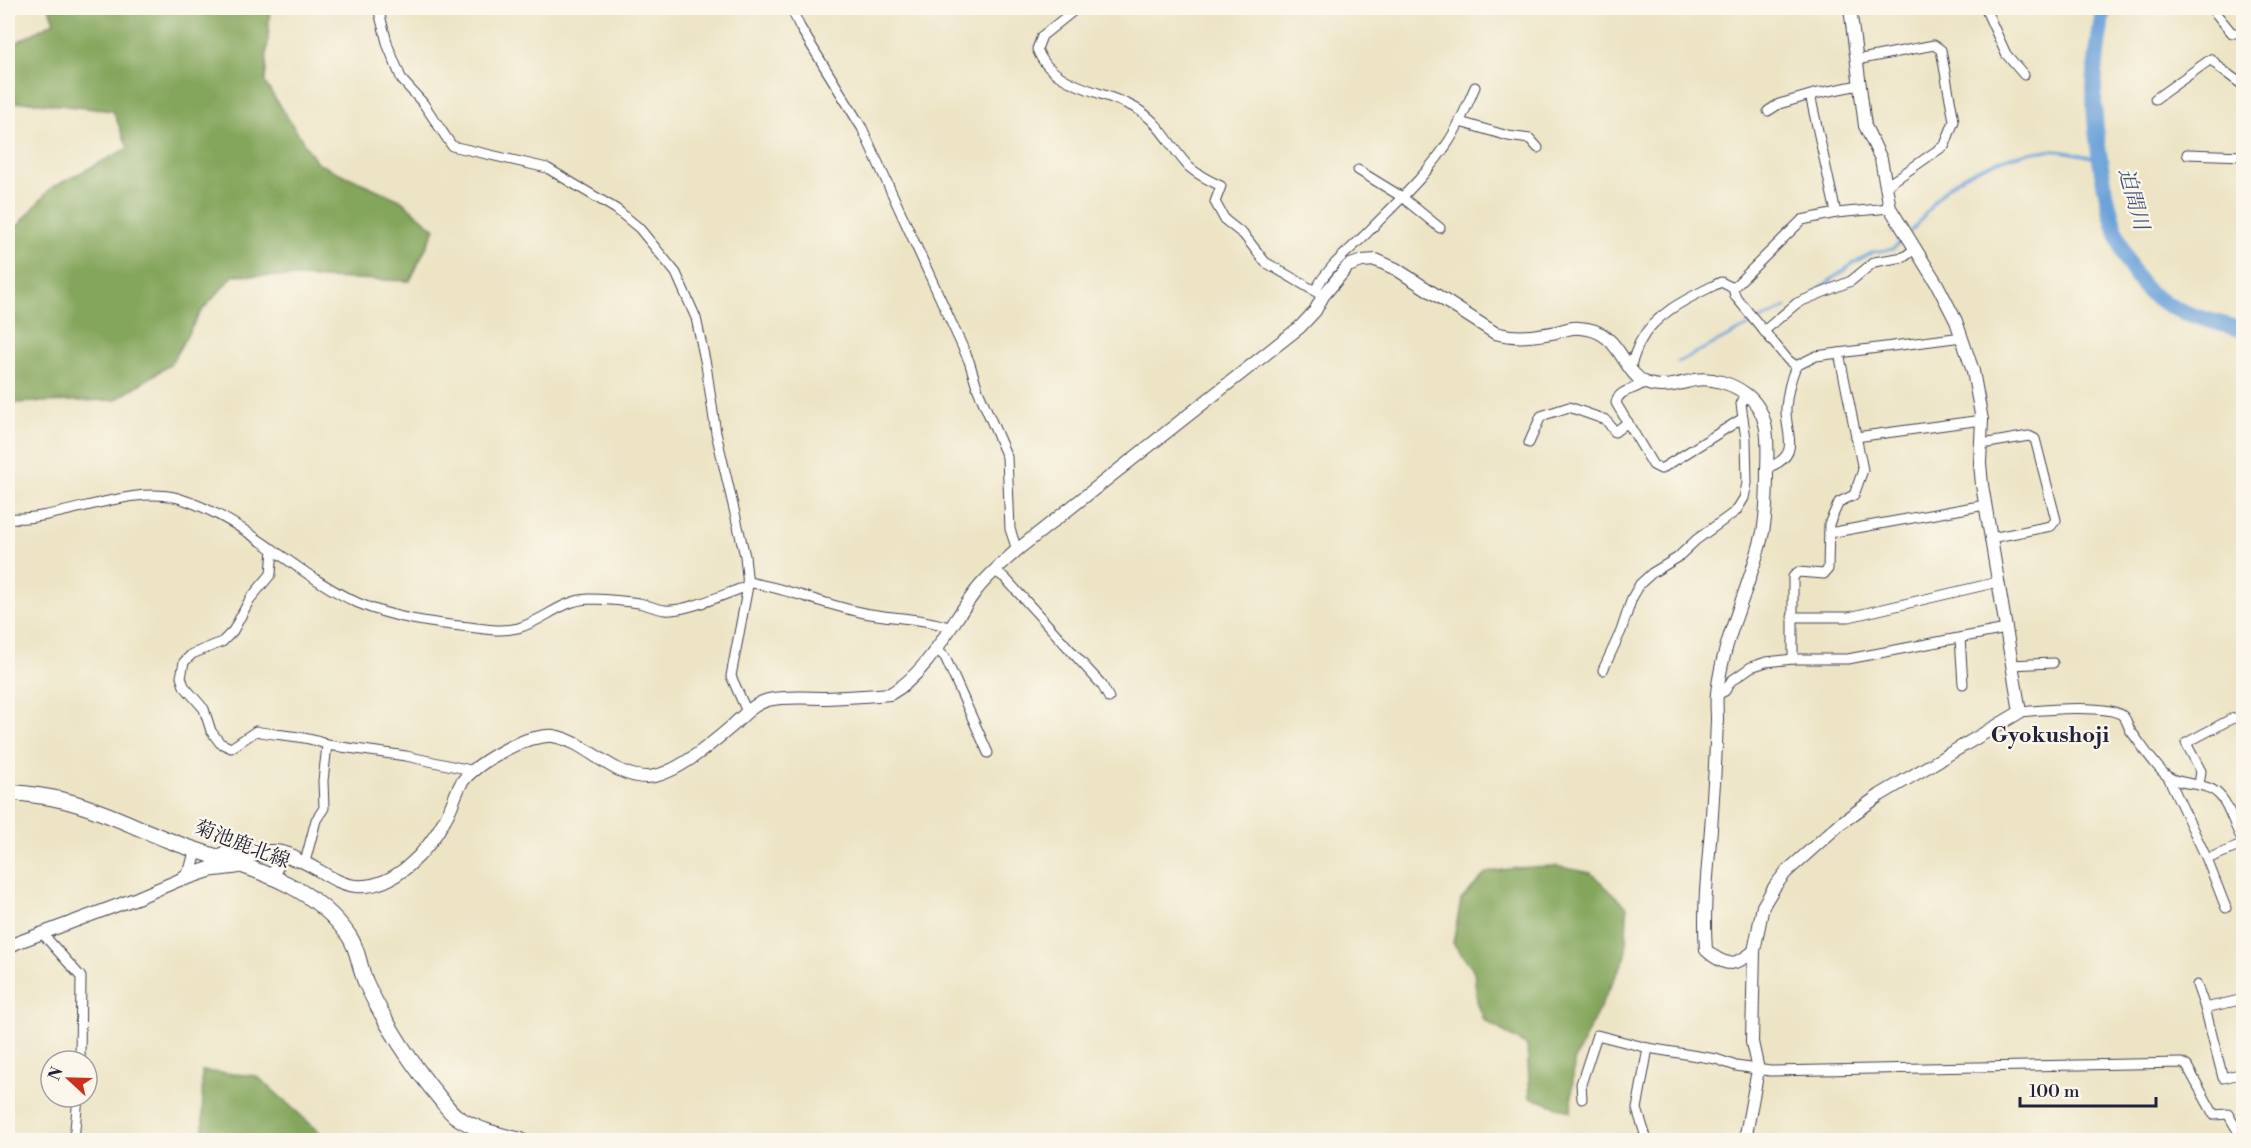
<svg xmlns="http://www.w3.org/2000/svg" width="2251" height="1148" viewBox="0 0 2251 1148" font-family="'Libre Bodoni','Noto Serif JP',serif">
<rect width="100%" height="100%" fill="#fbf7ec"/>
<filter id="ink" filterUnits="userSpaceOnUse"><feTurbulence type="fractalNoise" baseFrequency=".0167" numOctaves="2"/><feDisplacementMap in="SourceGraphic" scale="12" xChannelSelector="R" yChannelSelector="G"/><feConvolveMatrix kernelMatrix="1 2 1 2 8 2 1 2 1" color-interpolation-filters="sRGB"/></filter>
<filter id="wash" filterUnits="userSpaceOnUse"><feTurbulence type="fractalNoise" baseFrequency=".008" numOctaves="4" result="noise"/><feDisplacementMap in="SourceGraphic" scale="24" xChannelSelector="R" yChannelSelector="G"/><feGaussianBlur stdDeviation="1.35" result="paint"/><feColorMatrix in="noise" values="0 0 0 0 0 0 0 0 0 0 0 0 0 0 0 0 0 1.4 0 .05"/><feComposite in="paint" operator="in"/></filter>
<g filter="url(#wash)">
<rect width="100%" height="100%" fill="#ede4c5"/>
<!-- forest -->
<g fill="#84a65b" stroke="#53644b" stroke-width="1.5">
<polygon points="49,8 270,8 265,83 317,163 400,200 435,229 410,281 234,275 200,313 170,365 115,400 8,403 8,222 18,226 51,188 128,148 113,111 30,102 8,103 8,46 12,45 54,22"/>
<polygon points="1555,866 1591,873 1627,907 1626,956 1592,1023 1574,1062 1571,1112 1530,1097 1527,1046 1484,1020 1477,1001 1474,971 1453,943 1461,900 1486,873 1515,868"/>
<polygon points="202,1071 257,1076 328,1140 206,1140 203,1132"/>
</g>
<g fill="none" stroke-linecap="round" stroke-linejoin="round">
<!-- stream -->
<g stroke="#6ca2d9" stroke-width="3">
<path d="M1910,232C1923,220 1930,205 1942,193C1966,168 2024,148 2058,151C2072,152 2086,156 2099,159"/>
<polyline points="1816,291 1855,262 1873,252 1893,249 1904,239"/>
<polyline points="1678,362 1786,307"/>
</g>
<!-- river -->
<path stroke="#6ca2d9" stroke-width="16" d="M2103,8C2100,36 2094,65 2094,94C2094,143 2112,262 2150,293C2175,314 2213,321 2244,330"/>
</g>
</g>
<g filter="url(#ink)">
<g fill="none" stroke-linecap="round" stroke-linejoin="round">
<defs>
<g id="minor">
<polyline points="378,8 388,46 402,80 423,103 452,146 547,168 616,209 639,228 676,273 696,318 706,365 716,433 745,556 748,586 731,676 747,712"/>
<polyline points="791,8 800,27 862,128 969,361 978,390 1007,457 1010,529 1017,550"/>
<path d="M1077,8L1042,36L1037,49C1051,88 1105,90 1137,109C1160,122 1171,148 1189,167C1198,175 1210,181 1221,186L1215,202L1225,220L1244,235L1265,262L1323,296"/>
<polyline points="1985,8 2006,54 2024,75"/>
<polyline points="2213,10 2232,33 2244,33"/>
<polyline points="1856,60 1934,45 1941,50 1954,121 1945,145 1886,186"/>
<polyline points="2155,99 2211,59 2221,69 2244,86"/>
<polyline points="1768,111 1779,104 1814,94"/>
<polyline points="1460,122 1508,136 1530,139 1538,148"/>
<polyline points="2187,154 2244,156"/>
<polyline points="1358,170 1402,197 1440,228"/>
<polyline points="1836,213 1811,99 1814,94 1859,85"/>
<polyline points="1733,288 1802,220 1836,213 1890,208"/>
<path d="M1315,290C1331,263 1346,254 1367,233C1395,204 1427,175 1449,141C1460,124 1467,105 1475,87"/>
<polyline points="1764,331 1797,303 1851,281 1874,262 1904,257 1916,248"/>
<path d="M1630,368C1633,359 1636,350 1640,342C1655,312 1693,296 1721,282L1733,288L1735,296L1788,360L1796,366"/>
<path d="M1644,382C1634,392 1619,388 1616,403L1653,465L1661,469L1743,418"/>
<polyline points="1856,437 1982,420"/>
<polyline points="1529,443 1541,416 1569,407 1606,420 1615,432 1628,422"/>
<polyline points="1982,444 2029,436 2035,439 2056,520 2051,526 1991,538"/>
<path d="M1767,468C1803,455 1785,435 1786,408C1787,395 1791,378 1796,366L1816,356L1962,337"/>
<path d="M8,518C59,522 129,484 178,498C245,518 296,575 358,603C393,618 431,623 469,627C485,629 502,632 518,628C543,621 562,600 589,599C605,599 623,601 639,603C648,605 656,609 665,610C686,612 727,593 748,586"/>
<polyline points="1829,533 1985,505"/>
<path d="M273,549L271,574L250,599L233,631L222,642L192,654L184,662L181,677L184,686L204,709L211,731L220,743L231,748L256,731C279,736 305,735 327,745L406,756L475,771"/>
<polyline points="995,571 1005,578 1102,685 1109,698"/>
<path d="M747,582C786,588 822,604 860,612C890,619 922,617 951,628"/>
<polyline points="1792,617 1849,617 1998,582"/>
<polyline points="1960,638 1963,684"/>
<polyline points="935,648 945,657 988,753"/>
<polyline points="1793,659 1793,577 1798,572 1824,574 1828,569 1829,524 1839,502 1854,495 1863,470 1839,353"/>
<polyline points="2012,665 2053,663"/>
<polyline points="1603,670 1621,631 1632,598 1640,584 1652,573 1677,558 1696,540 1736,511 1744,498 1747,483 1746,439 1741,404 1746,394"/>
<polyline points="1717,695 1725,691 1731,681 1751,667 1766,662 1793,659 1848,659 2006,629"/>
<path d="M2020,712C2040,710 2112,703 2124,717C2127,721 2128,726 2130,730C2138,740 2157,769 2167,776C2179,785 2198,782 2211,789C2230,798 2232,826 2244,842"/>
<polyline points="2168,777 2206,857 2226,908"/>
<polyline points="2199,785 2201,771 2186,743 2231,719 2244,716"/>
<polyline points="2207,859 2244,844"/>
<polyline points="305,862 316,820 324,808 323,781 327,745"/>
<polyline points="42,933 81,977 80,1061"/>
<polyline points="2197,985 2205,1008 2244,999"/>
<polyline points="2205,1008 2223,1078 2244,1073"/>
<polyline points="1582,1099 1581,1084 1597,1035 1648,1048"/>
<polyline points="74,1140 78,1097"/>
<polyline points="1647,1140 1637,1109 1648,1048 1716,1059 1736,1066 1770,1071 2182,1063 2187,1066 2214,1115 2228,1114 2243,1140"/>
</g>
<g id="tertiary">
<path d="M272,876L280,861L285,857C311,859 330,884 356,886C395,889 428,851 445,819C452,808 455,793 462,782C474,765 511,745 530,739C537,738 547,735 553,736C587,741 611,777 647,777C674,776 711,744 731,727C742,717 753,704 768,700C786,696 808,698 826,698C848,697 869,696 890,694C927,674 950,625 975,592C987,576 1003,563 1017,550L1300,327L1315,311L1323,296L1348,266L1362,261L1376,260L1396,269L1495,333C1517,339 1534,336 1557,332C1564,330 1572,327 1579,328C1621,329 1621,372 1646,383C1662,390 1680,383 1695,380C1712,377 1733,384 1746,394C1770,412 1768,442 1767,469C1767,490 1767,511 1763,532C1751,586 1723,637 1717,693C1716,702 1717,711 1717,720C1716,746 1715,771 1713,797C1711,848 1702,899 1706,950C1725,967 1735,967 1754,951"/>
<polyline points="8,948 16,943 137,898 184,878 191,869 196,850"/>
<polyline points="1745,1140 1758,1070 1752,1042 1754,951 1763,906 1775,886 1786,872 1841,823 1880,795 2020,712 1982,485 1980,463 1982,420 1973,371 1956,321 1937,284 1890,208 1881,159 1865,126 1850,8"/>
</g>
<g id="primary">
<path d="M8,792C29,794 49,796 70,802C104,811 135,827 168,840C231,865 307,875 349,936C359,950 359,968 366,983C384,1022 414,1068 442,1101C446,1106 451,1113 457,1117C476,1130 498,1135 520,1140"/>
<path d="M226,853C251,860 269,845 294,858"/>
<polyline points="184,878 211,869 236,866"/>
</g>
</defs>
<!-- minor casing -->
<use href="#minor" stroke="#403f50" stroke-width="11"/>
<!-- tertiary casing -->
<use href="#tertiary" stroke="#403f50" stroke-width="14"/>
<!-- primary casing -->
<use href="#primary" stroke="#403f50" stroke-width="17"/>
<!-- minor -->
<use href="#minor" stroke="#fff" stroke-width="9"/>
<!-- tertiary -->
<use href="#tertiary" stroke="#fff" stroke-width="12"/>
<!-- primary -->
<use href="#primary" stroke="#fff" stroke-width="15"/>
</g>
</g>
<g text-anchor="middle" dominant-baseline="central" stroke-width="4.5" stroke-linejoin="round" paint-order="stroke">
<!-- street labels -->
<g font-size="20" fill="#22223b" stroke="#fbf7ec">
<text transform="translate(242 845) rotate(21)">菊池鹿北線</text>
</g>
<!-- water labels -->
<g font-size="21" font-style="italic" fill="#40557a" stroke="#fbf7ec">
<text transform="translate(2133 199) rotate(75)">迫間川</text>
</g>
<!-- quarter labels -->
<g font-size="22" font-weight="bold" fill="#22223b" stroke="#fbf7ec">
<text x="2050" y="735">Gyokushoji</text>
</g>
</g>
<!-- margin -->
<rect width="2251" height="1148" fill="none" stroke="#fbf7ec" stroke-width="30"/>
<!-- north arrow -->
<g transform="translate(69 1079) rotate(292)"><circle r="28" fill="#fbf7ec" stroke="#a4a2a5" stroke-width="1.5"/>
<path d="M0-4.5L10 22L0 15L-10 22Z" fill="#c8321e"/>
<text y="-9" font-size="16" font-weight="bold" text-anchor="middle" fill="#22223b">N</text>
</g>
<!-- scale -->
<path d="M2020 1097v9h136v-9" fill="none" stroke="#22223b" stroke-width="3"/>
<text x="2029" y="1097" font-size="18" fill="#22223b" stroke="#fbf7ec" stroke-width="4.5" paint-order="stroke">100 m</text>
</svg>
